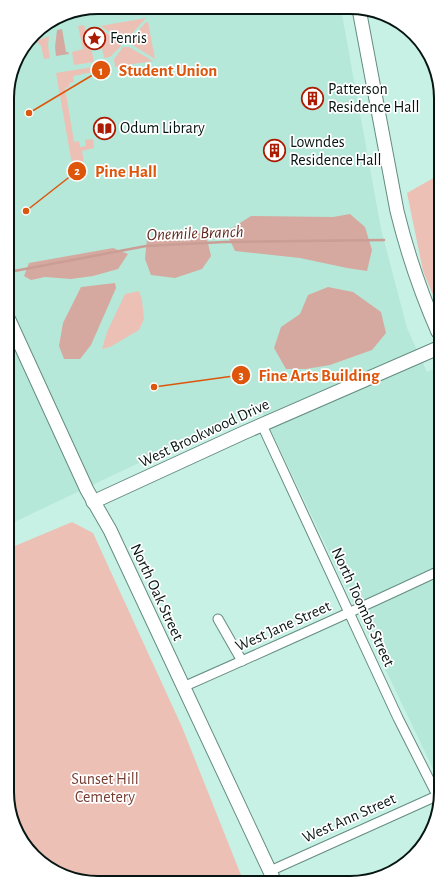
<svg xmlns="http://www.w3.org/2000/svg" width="448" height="890" viewBox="0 0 448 890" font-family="'Alegreya Sans',sans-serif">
<rect width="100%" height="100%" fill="#c7f1e4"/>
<!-- built -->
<polygon fill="#b5e8d8" points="98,7 341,9 381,229 407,328 427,372 438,367 441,777 438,779 259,406 10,524 8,86 16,58 38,30 63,14"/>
<!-- green -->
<g fill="#edc0b6">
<polygon points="146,18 128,38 124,37 121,39 100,26"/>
<polygon points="146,22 148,22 155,59 131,44 130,40"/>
<polygon points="84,25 88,39 86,40 87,47 91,47 94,62 74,65 72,52 83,49 78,26"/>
<polygon points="98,28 120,41 121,46 110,57 104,58"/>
<polygon points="49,36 48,46 50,58 44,59 41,46 36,41"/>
<polygon points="123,47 129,47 153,61 115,67 114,59"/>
<polygon points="93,67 98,71 73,76 74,82 69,83 69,87 65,88 74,142 79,141 80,147 86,146 85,140 93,139 94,148 82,151 85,168 73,170 56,73"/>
<polygon points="437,176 438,307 423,271 407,193"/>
<polygon points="139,291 142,300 144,319 139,330 110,347 102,349 107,332 125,294"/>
<polygon points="72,522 93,533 182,727 243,880 86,882 38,861 12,821 10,548"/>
</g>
<!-- forest -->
<g fill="#d6a9a0">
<polygon points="62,29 66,52 68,52 69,54 56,56 55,47 57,30"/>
<polygon points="350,214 365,227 372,250 367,271 347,268 300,258 235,251 226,232 251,216 333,217"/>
<polygon points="193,231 206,235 211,256 202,269 175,278 151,275 145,259 147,239 170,237"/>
<polygon points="113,248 128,254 118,269 93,276 71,279 45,277 31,280 24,276 29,263"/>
<polygon points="115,283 116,288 91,345 80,359 64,359 59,346 63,323 81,287"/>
<polygon points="328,287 353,292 381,312 386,333 372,350 330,365 306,369 286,369 274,348 281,327 300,314 308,295"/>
</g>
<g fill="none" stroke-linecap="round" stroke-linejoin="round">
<!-- stream -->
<g stroke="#ca9e95" stroke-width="2.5">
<polyline points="434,239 437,239"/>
<polyline points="9,272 146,246 224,242 384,240"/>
</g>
<defs>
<g id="minor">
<polyline points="262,425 398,718 440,801"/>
<polyline points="218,619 242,661"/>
<path d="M183,687C269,649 354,611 439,571"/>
<polyline points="270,871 441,794"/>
</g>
<g id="secondary">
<path d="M359,9L397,211C407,252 421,293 438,332"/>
<polyline points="9,320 87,490 110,530 274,880"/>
<polyline points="93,502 243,433 438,348"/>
</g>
</defs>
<!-- minor casing -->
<use href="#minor" stroke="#658c80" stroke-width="11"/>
<!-- secondary casing -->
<use href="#secondary" stroke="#658c80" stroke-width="15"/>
<!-- minor -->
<use href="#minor" stroke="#fff" stroke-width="9"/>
<!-- secondary -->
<use href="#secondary" stroke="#fff" stroke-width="13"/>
</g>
<!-- icons -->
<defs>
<symbol id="sight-ring" viewBox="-11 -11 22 22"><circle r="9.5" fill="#fff" stroke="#ab1c03" stroke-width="1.5"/><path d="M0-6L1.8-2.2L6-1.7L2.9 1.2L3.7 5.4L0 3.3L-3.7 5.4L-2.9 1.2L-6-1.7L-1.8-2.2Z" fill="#ab1c03"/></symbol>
<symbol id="building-ring" viewBox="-11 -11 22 22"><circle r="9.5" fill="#fff" stroke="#ab1c03" stroke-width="1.5"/><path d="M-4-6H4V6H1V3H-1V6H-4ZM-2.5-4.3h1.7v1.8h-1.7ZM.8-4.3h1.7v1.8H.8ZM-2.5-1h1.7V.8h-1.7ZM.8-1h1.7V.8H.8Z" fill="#ab1c03"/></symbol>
<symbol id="library-ring" viewBox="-11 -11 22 22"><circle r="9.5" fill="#fff" stroke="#ab1c03" stroke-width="1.5"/><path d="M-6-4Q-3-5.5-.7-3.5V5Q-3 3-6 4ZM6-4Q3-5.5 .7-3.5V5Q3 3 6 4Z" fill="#ab1c03"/></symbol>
</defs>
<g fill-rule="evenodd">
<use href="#sight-ring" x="82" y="26" width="25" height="25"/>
<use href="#building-ring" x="300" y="86" width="25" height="25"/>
<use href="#library-ring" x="92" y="116" width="25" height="25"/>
<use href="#building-ring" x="262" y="138" width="25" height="25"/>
</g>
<g text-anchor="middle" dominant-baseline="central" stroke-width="3.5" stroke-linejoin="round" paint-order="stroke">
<!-- poi labels -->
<g font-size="16" fill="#071612" stroke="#fff" text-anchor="start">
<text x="110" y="38">Fenris</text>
<text x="328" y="89">Patterson<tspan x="328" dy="18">Residence Hall</tspan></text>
<text x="120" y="128">Odum Library</text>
<text x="290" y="142">Lowndes<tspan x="290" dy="18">Residence Hall</tspan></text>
</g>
<!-- street labels -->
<g font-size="16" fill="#071612" stroke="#fff">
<text transform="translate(204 433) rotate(-25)">West Brookwood Drive</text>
<text transform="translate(157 592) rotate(65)">North Oak Street</text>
<text transform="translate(363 607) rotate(65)">North Toombs Street</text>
<text transform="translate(283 626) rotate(-24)">West Jane Street</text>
<text transform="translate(349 818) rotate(-24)">West Ann Street</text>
</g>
<!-- park labels -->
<g font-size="16" fill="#773c31" stroke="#fff">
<text x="105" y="779">Sunset Hill<tspan x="105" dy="18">Cemetery</tspan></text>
</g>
<!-- water labels -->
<g font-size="17" font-style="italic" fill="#62291f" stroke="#fff">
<text transform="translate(195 233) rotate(-2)">Onemile Branch</text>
</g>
</g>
<!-- crop -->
<path d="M0 0H448V890H0ZM98 14H350A84 84 0 0 1 434 98V792A84 84 0 0 1 350 876H98A84 84 0 0 1 14 792V98A84 84 0 0 1 98 14Z" fill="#fff" fill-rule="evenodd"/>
<path fill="none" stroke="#071612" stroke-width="2" d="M98 14H350A84 84 0 0 1 434 98V792A84 84 0 0 1 350 876H98A84 84 0 0 1 14 792V98A84 84 0 0 1 98 14Z"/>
<!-- callouts -->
<path fill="none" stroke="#dd560c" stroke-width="1.5" d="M29 113L101 70M26 211L77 171M154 387L241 375"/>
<g fill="#dd560c" stroke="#fff" stroke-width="1.5">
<circle cx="29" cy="113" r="4"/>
<circle cx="26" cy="211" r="4"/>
<circle cx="154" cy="387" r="4"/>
<circle cx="101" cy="70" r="10"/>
<circle cx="77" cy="171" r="10"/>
<circle cx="241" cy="375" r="10"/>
</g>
<g font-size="12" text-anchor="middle" font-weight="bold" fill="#fff">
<text x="101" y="75">1</text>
<text x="77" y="175">2</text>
<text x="241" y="379">3</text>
</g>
<g font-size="17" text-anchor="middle" font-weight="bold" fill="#dd560c" stroke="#fff" stroke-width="3.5" stroke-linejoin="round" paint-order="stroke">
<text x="168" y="76">Student Union</text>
<text x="126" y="177">Pine Hall</text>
<text x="319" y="381">Fine Arts Building</text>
</g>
</svg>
